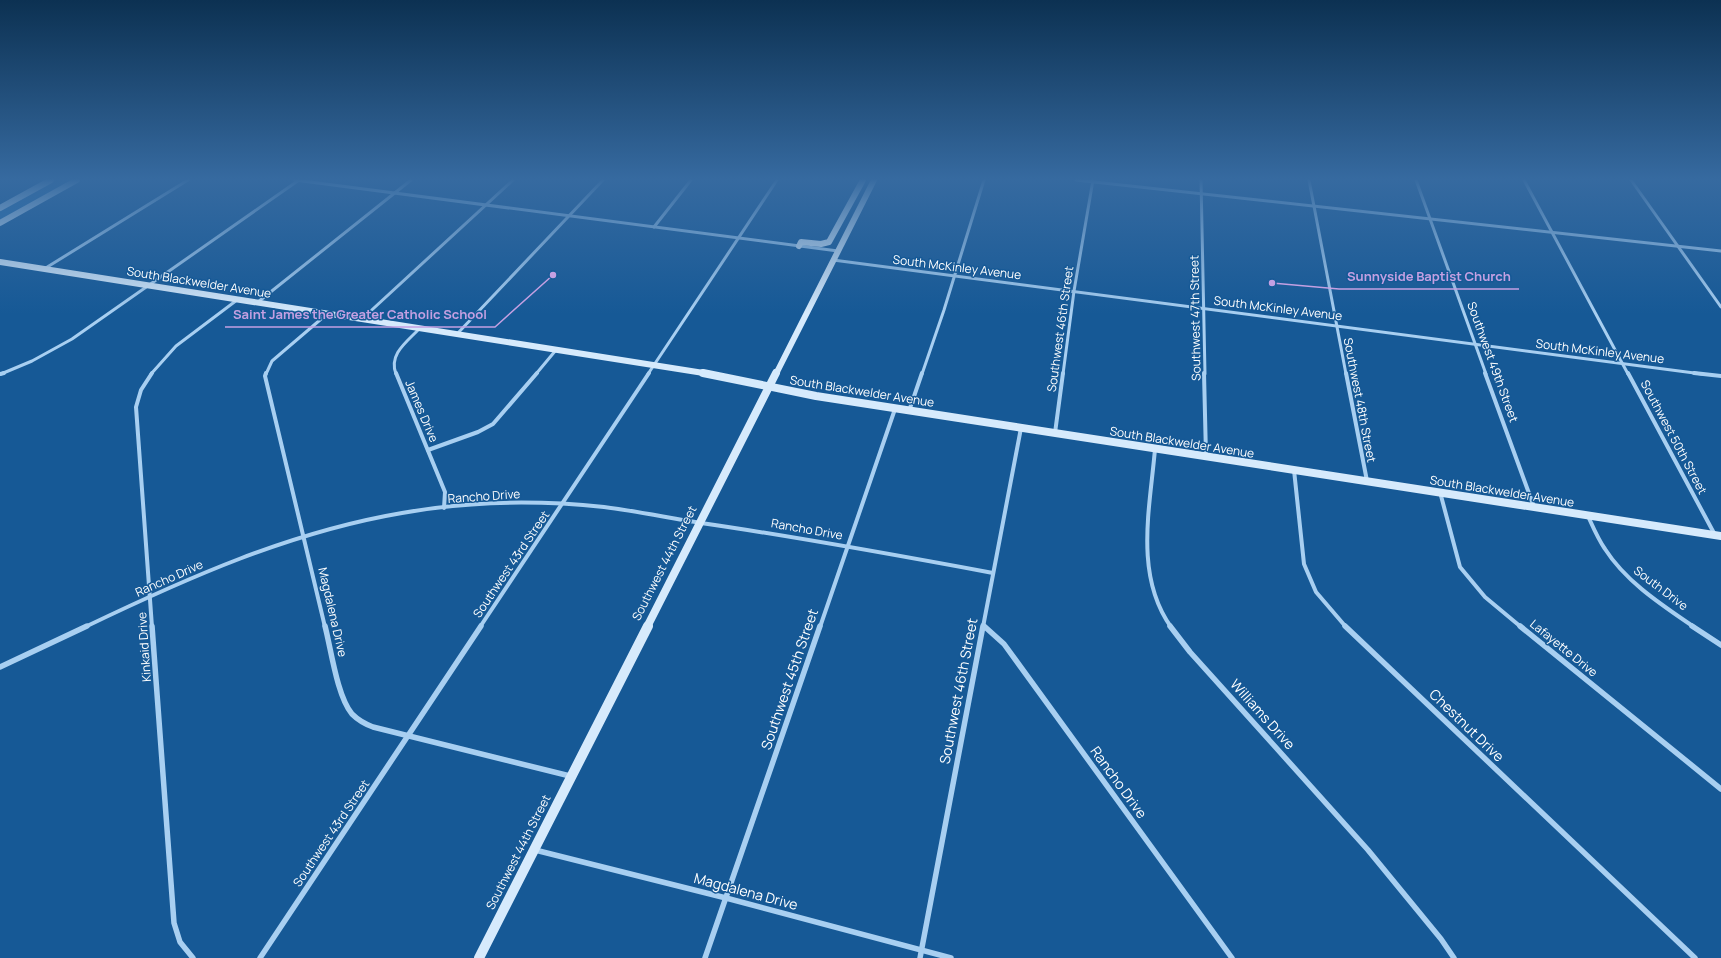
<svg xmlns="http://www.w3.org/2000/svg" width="1721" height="958" viewBox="0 0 1721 958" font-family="Manrope,sans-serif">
<rect width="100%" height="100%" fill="#165996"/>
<!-- green -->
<polygon fill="#2572b3" points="55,180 74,180 0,221 0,210"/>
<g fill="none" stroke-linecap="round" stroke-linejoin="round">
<!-- street-far2 -->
<g stroke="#a8cff1" stroke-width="3">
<polyline points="295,180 838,251"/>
<polyline points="1076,180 1721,251"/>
<polyline points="1201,180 1205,374"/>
<polyline points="1309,180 1346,374"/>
<polyline points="1416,180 1486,374"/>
<polyline points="1524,180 1628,374"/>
<polyline points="1631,180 1721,307"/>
<polyline points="654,227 691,180"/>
<polyline points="833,260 1702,374"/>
<polyline points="44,269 188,180"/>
<polyline points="258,302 411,180"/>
<polyline points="362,319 513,180"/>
<polyline points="457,334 603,180"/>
<polyline points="1,374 32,361 72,339 299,180"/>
<polyline points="151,374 176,346 237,300"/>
<polyline points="266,374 272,361 327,314"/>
<path d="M396,374C388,354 408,341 420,328"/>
<polyline points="536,374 556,350"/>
<polyline points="648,374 777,180"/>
<polyline points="922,374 944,310 984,180"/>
<polyline points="1063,374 1074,291 1093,180"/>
</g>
<!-- street-far1 -->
<g stroke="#a8cff1" stroke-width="4">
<polyline points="152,373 141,390 136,407 152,627"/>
<polyline points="266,373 265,376 325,627"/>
<polyline points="396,373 445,492 444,508"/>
<polyline points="1204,373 1206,456"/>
<polyline points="1346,373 1367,481"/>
<polyline points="1485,373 1534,507"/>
<polyline points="1628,373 1715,535"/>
<polyline points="1694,373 1721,376"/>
<polyline points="0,374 4,373"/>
<polyline points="909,411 922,373"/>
<polyline points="1055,433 1063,373"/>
<path d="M1155,449C1150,508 1134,575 1171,627"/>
<polyline points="428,450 478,432 493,424 537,373"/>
<polyline points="1294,470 1304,564 1316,592 1346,627"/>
<polyline points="1440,492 1460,567 1485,597 1521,627"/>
<path d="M1588,516C1593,527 1598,539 1605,549C1626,582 1662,605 1694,627"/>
<polyline points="983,625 985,627"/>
<path d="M85,627C187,578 290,532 402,513C468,501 537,500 604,507C636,511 669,518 701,523C799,537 896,555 993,573"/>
<polyline points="480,627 649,373"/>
<polyline points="820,627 895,409"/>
<polyline points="983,627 1021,428"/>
</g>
<!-- street -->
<g stroke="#a8cff1" stroke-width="5.5">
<polyline points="152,626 174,923 180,942 193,958"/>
<path d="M325,626C331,649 337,696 352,714C358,720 365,724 373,727L570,776"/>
<polyline points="984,626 1004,644 1232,958"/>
<polyline points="1170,626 1190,652 1368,850 1441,939 1454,958"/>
<polyline points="1345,626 1695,958"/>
<polyline points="1520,626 1721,789"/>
<polyline points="1692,626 1721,645"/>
<polyline points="0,667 87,626"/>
<polyline points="535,850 726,898 951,958"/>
<polyline points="260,958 481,626"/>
<polyline points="705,958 820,626"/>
<polyline points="920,958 983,626"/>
</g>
<!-- secondary-far2 -->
<g stroke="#d6eafc" stroke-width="6">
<polyline points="0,208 51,180"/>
<polyline points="0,223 77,180"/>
<polyline points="799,246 801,242 821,244 829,242 863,180"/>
<polyline points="0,262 710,374"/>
<polyline points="776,374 874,180"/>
</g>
<!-- secondary-far1 -->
<g stroke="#d6eafc" stroke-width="8">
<polyline points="703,373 816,396 1721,536"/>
<polyline points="647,627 776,373"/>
</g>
<!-- secondary -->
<polyline stroke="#d6eafc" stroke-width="10" points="479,958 648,626"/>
</g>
<!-- sky -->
<linearGradient id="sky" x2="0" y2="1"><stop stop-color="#0c3152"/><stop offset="0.57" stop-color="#366aa0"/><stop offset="1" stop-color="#366aa0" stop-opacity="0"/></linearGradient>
<rect width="1721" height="314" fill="url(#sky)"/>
<g text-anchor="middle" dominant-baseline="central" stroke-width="3" stroke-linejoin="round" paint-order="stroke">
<!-- street labels -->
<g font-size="12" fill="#fff" stroke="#165996">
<text transform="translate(957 267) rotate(7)">South McKinley Avenue</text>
<text transform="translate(199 282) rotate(9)">South Blackwelder Avenue</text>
<text transform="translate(1278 308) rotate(7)">South McKinley Avenue</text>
<text transform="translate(1195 318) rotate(-91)">Southwest 47th Street</text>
<text transform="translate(1060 329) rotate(-82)">Southwest 46th Street</text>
<text transform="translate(1600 351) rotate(7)">South McKinley Avenue</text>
<text transform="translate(1493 362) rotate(70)">Southwest 49th Street</text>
<text transform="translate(862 391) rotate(9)">South Blackwelder Avenue</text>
<text transform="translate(1360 400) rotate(79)">Southwest 48th Street</text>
<text transform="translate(422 411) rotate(67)">James Drive</text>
<text transform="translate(1674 437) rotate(62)">Southwest 50th Street</text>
<text transform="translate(1182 442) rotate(9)">South Blackwelder Avenue</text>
<text transform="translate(1502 491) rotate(9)">South Blackwelder Avenue</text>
<text transform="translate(484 496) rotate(-4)">Rancho Drive</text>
<text transform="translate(807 529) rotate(10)">Rancho Drive</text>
<text transform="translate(664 563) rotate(-63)">Southwest 44th Street</text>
<text transform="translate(511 564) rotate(-56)">Southwest 43rd Street</text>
<text transform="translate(169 578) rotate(-24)">Rancho Drive</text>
<text transform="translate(1661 588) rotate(37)">South Drive</text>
<text transform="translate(333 612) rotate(77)">Magdalena Drive</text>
<text transform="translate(144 647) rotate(-94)">Kinkaid Drive</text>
<text transform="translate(1564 648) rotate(39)">Lafayette Drive</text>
<text transform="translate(331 833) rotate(-56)">Southwest 43rd Street</text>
<text transform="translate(518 852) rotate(-63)">Southwest 44th Street</text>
</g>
<!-- near-street labels -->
<g font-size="14" fill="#fff" stroke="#165996">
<text transform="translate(789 679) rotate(-71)">Southwest 45th Street</text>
<text transform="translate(958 691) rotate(-79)">Southwest 46th Street</text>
<text transform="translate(1263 714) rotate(48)">Williams Drive</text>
<text transform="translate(1467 725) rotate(44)">Chestnut Drive</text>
<text transform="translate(1119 782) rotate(54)">Rancho Drive</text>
<text transform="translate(746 891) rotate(15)">Magdalena Drive</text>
</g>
</g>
<!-- callouts -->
<path fill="none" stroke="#c4a0e2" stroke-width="1.5" d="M1272 283L1339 289H1519M553 275L495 327H225"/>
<g fill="#c4a0e2" stroke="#165996" stroke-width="1.5">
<circle cx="1272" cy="283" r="4"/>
<circle cx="553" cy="275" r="4"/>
</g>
<g font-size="13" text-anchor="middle" font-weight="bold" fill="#c4a0e2" stroke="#165996" stroke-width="3" stroke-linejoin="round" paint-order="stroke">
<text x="1429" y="281">Sunnyside Baptist Church</text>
<text x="360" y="319">Saint James the Greater Catholic School</text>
</g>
</svg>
